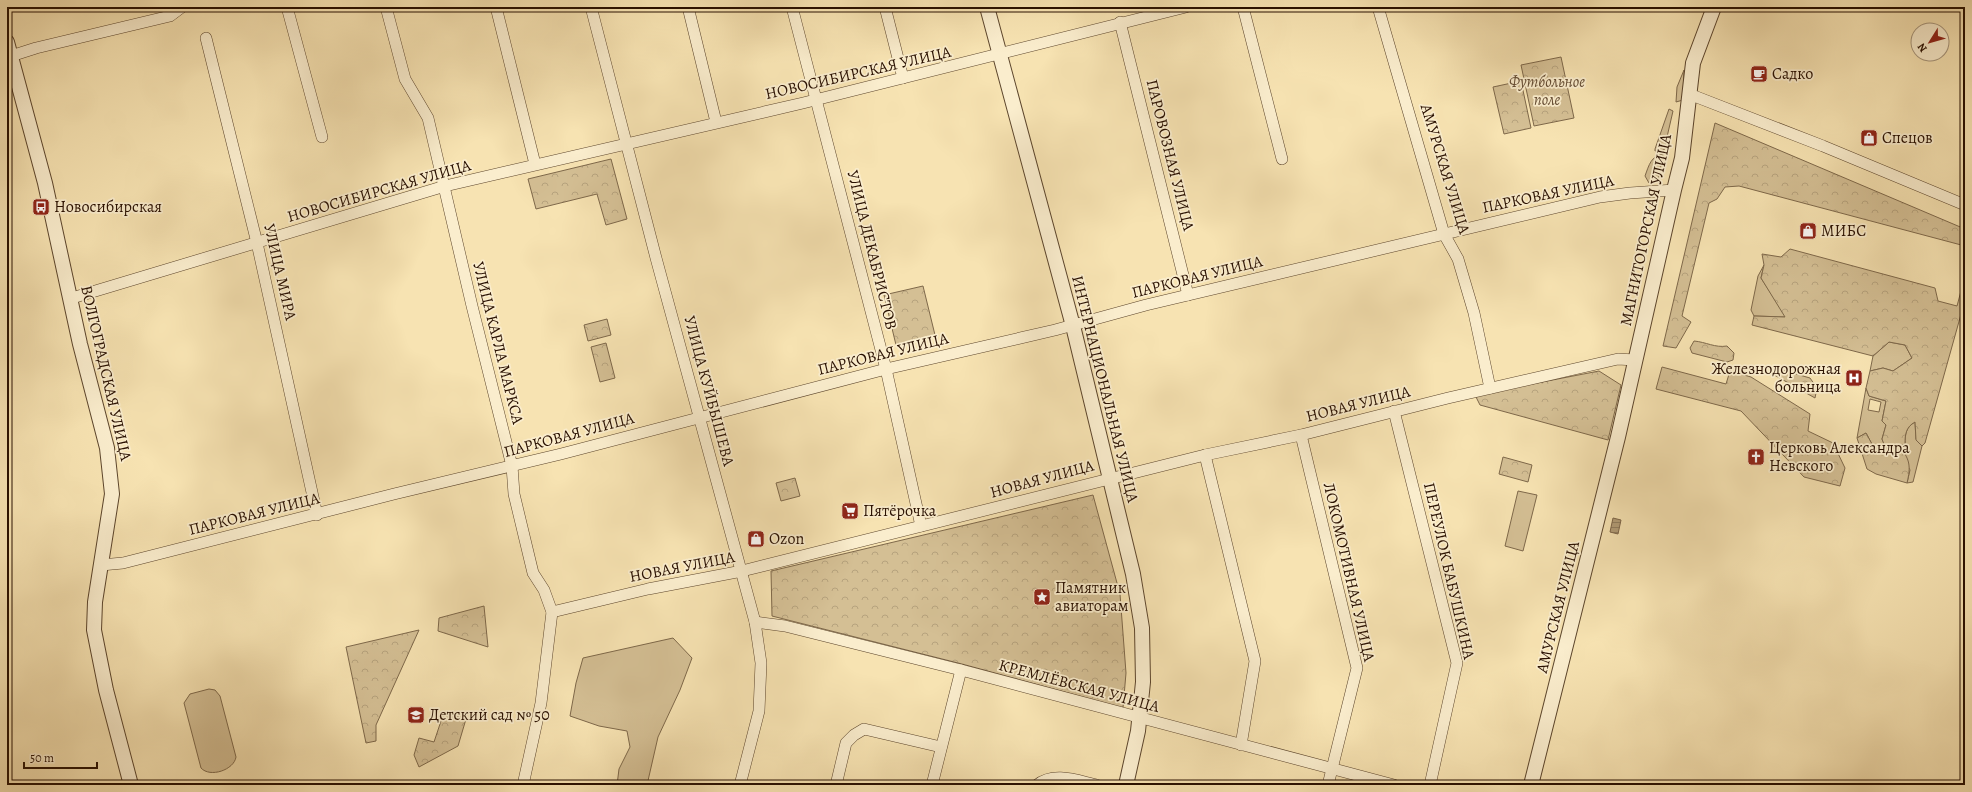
<svg xmlns="http://www.w3.org/2000/svg" width="1972" height="792" viewBox="0 0 1972 792" font-family="Alegreya,serif">
<defs>
<pattern id="forest-crowns" width="20" height="18" patternUnits="userSpaceOnUse"><rect width="20" height="18" fill="#d4bf94"/><path d="M2 6a3 3 0 1 1 6 0M12 15a3 3 0 1 1 6 0" fill="none" stroke="#b6a37e"/></pattern>
<pattern id="water-rules" width="6" height="5" patternUnits="userSpaceOnUse"><rect width="6" height="5" fill="#b19b75"/><path d="M0 2.5h6" fill="none" stroke="#907d5e"/></pattern>
</defs>
<rect width="100%" height="100%" fill="#f7e3b2"/>
<filter id="stains"><feTurbulence type="fractalNoise" baseFrequency=".005" numOctaves="4"/><feColorMatrix values="0 0 0 0 .2 0 0 0 0 .09 0 0 0 0 .02 0 0 0 .5 -.17"/></filter>
<radialGradient id="worn" r=".72"><stop offset=".6" stop-color="#630" stop-opacity="0"/><stop offset="1" stop-color="#630" stop-opacity=".3"/></radialGradient>
<!-- green -->
<g fill="#d4bf94" stroke="#7e684a" fill-rule="evenodd">
<polygon points="1684,70 1683,100 1676,102 1677,87"/>
<polygon points="1669,109 1673,111 1664,150 1655,151 1655,149"/>
<path d="M1663,154L1658,182L1649,183L1645,176C1649,165 1651,156 1663,154Z"/>
<polygon points="1764,265 1761,278 1786,317 1754,316 1751,310 1758,276"/>
<polygon points="1889,342 1905,345 1912,358 1893,371 1883,368 1870,371 1873,356"/>
<path d="M1866,388L1869,396L1886,401L1882,421L1886,425L1882,439L1886,448L1873,446L1866,433L1857,438ZM1870,399L1881,402L1879,412L1868,410Z"/>
<path d="M1915,422L1916,439L1922,446L1913,482L1907,483L1910,470L1898,446L1905,444C1905,434 1906,427 1915,422Z"/>
<polygon points="1518,491 1537,495 1523,551 1505,546"/>
<polygon points="673,638 692,658 680,690 658,737 647,785 617,785 619,769 630,747 627,731 599,726 570,716 576,683 583,658"/>
<path d="M209,689L215,690L220,696L236,757C234,770 210,778 201,768L184,703L190,694Z"/>
</g>
<!-- forest -->
<g fill="url(#forest-crowns)" stroke="#7e684a">
<polygon points="1561,57 1574,118 1534,126 1521,65"/>
<polygon points="1521,81 1531,128 1504,134 1493,87"/>
<polygon points="1715,123 1965,229 1965,246 1739,186 1725,187 1717,199 1709,203 1682,316 1691,322 1676,348 1663,346"/>
<polygon points="611,159 627,219 606,225 597,194 536,209 528,179"/>
<path d="M1790,249L1935,288L1938,301L1957,306L1965,276V300L1925,443L1922,446L1916,440L1915,422C1906,427 1905,434 1905,444L1899,446C1910,459 1911,466 1907,483L1876,474L1867,469L1857,438L1866,433L1873,446L1885,447L1882,439L1886,425L1882,421L1886,401L1869,396L1866,388L1870,371L1883,368L1893,371L1912,358L1905,345L1889,342L1873,356L1752,325L1754,316L1785,317L1761,278L1764,265L1762,254L1781,257Z"/>
<polygon points="923,286 935,335 896,345 884,295"/>
<polygon points="607,319 611,335 588,341 584,325"/>
<path d="M1694,341C1706,342 1715,348 1727,346L1734,353L1733,360L1727,362L1692,353L1690,348Z"/>
<polygon points="606,343 615,378 600,382 591,347"/>
<polygon points="1662,367 1726,384 1730,371 1751,377 1810,414 1808,431 1833,443 1845,468 1840,486 1804,477 1741,411 1656,389"/>
<polygon points="1775,368 1810,378 1817,388 1815,398 1769,372"/>
<polygon points="1599,371 1621,385 1608,440 1480,405 1475,395"/>
<polygon points="1503,457 1532,465 1528,482 1499,474"/>
<polygon points="795,478 800,496 781,501 776,483"/>
<polygon points="1093,495 1120,594 1126,673 1123,708 962,664 772,616 771,571"/>
<polygon points="484,606 488,647 438,631 439,618"/>
<polygon points="419,630 376,725 376,741 366,743 346,647"/>
<polygon points="444,712 466,719 458,746 419,767 414,755 419,738 434,742"/>
</g>
<!-- water -->
<polygon fill="url(#water-rules)" stroke="#7b6346" points="1613,518 1621,520 1618,534 1610,532"/>
<g fill="none" stroke-linecap="round" stroke-linejoin="round">
<defs>
<g id="minor">
<polyline points="287,7 322,137"/>
<polyline points="386,7 405,79 428,118 472,306 512,466 514,494 533,573 544,590 552,612 541,703 523,785"/>
<polyline points="496,7 535,164"/>
<polyline points="591,7 656,258 755,622 761,663 759,711 740,785"/>
<polyline points="688,7 716,122"/>
<polyline points="792,7 886,369 921,526"/>
<polyline points="885,7 903,78"/>
<polyline points="1243,7 1282,159"/>
<polyline points="1378,7 1444,234 1458,259 1474,313 1490,388"/>
<polyline points="1120,22 1188,295"/>
<polyline points="206,38 257,243 317,515"/>
<polyline points="11,56 36,48 170,16 182,7"/>
<polyline points="1689,94 1823,146 1965,205"/>
<polyline points="72,298 445,186 803,103 1186,7"/>
<polyline points="1394,411 1457,663 1430,785"/>
<polyline points="1301,435 1357,668 1328,785"/>
<polyline points="1205,455 1255,661 1241,745"/>
<polyline points="101,565 123,563 394,494 561,454 886,369 1055,330 1146,305 1600,197 1630,193 1674,190"/>
<polyline points="552,612 648,589 742,571 1205,455 1301,435 1448,398 1618,359 1635,360"/>
<polyline points="755,622 785,626 961,670 1394,785"/>
<polyline points="836,785 846,743 854,735 864,729 941,747"/>
<polyline points="932,785 961,670"/>
<path d="M1037,785C1054,771 1078,781 1097,785"/>
</g>
<g id="tertiary">
<polyline points="987,7 1073,326 1133,574 1142,628 1143,682 1138,731 1126,785"/>
<polyline points="7,42 45,183 80,344 107,448 112,494 95,602 94,630 106,690 131,785"/>
<polyline points="1531,785 1618,437 1674,190 1682,158 1693,63 1714,7"/>
</g>
</defs>
<!-- minor casing -->
<use href="#minor" stroke="#5c452c" stroke-width="12"/>
<!-- tertiary casing -->
<use href="#tertiary" stroke="#5c452c" stroke-width="16"/>
<!-- minor -->
<use href="#minor" stroke="#faedcd" stroke-width="11"/>
<!-- tertiary -->
<use href="#tertiary" stroke="#faedcd" stroke-width="14"/>
</g>
<!-- icons -->
<defs>
<symbol id="cafe-square" viewBox="-11 -11 22 22"><rect x="-9" y="-9" width="18" height="18" rx="4" fill="#8f2418" stroke="#faedcd"/><path d="M-5.5-4.5H6V0H3Q3 3.5 0 3.5H-2.5Q-5.5 3.5-5.5 0ZM3-3.2v2h1.7v-2ZM-6 4.5H4V6H-6Z" fill="#fff"/></symbol>
<symbol id="shop-square" viewBox="-11 -11 22 22"><rect x="-9" y="-9" width="18" height="18" rx="4" fill="#8f2418" stroke="#faedcd"/><path d="M-5-2.5h2.3a2.7 3.5 0 0 1 5.4 0H5L5.5 6h-11ZM-1.5-2.5h3a1.5 2.3 0 0 0-3 0Z" fill="#fff"/></symbol>
<symbol id="bus-square" viewBox="-11 -11 22 22"><rect x="-9" y="-9" width="18" height="18" rx="4" fill="#8f2418" stroke="#faedcd"/><path d="M-5-6H5V4H4V6H2V4H-2V6H-4V4H-5ZM-3.5-4V0h7V-4ZM-3.5 1.2v1.5H-2V1.2ZM2 1.2v1.5H3.5V1.2Z" fill="#fff"/></symbol>
<symbol id="hospital-square" viewBox="-11 -11 22 22"><rect x="-9" y="-9" width="18" height="18" rx="4" fill="#8f2418" stroke="#faedcd"/><path d="M-5-5h3v3.5h4V-5h3V5h-3V1.5h-4V5h-3Z" fill="#fff"/></symbol>
<symbol id="church-square" viewBox="-11 -11 22 22"><rect x="-9" y="-9" width="18" height="18" rx="4" fill="#8f2418" stroke="#faedcd"/><path d="M-1.2-6h2.4v3.5h3.3v2.4h-3.3V6h-2.4V-.1h-3.3v-2.4h3.3Z" fill="#fff"/></symbol>
<symbol id="supermarket-square" viewBox="-11 -11 22 22"><rect x="-9" y="-9" width="18" height="18" rx="4" fill="#8f2418" stroke="#faedcd"/><path d="M-6-5.5h2.5l.6 2H6L4.5 2H-2.5L-4.4-4H-6ZM-1.5 3.2a1.3 1.3 0 1 0 .1 0ZM3 3.2a1.3 1.3 0 1 0 .1 0Z" fill="#fff"/></symbol>
<symbol id="sight-square" viewBox="-11 -11 22 22"><rect x="-9" y="-9" width="18" height="18" rx="4" fill="#8f2418" stroke="#faedcd"/><path d="M0-6L1.8-2.2L6-1.7L2.9 1.2L3.7 5.4L0 3.3L-3.7 5.4L-2.9 1.2L-6-1.7L-1.8-2.2Z" fill="#fff"/></symbol>
<symbol id="school-square" viewBox="-11 -11 22 22"><rect x="-9" y="-9" width="18" height="18" rx="4" fill="#8f2418" stroke="#faedcd"/><path d="M0-5L7-2L0 1L-7-2ZM-4 1L0 2.5L4 1V4Q0 6-4 4Z" fill="#fff"/></symbol>
</defs>
<g fill-rule="evenodd">
<use href="#cafe-square" x="1749" y="64" width="20" height="20"/>
<use href="#shop-square" x="1859" y="128" width="20" height="20"/>
<use href="#bus-square" x="31" y="197" width="20" height="20"/>
<use href="#shop-square" x="1798" y="221" width="20" height="20"/>
<use href="#hospital-square" x="1844" y="368" width="20" height="20"/>
<use href="#church-square" x="1746" y="447" width="20" height="20"/>
<use href="#supermarket-square" x="840" y="501" width="20" height="20"/>
<use href="#shop-square" x="746" y="529" width="20" height="20"/>
<use href="#sight-square" x="1032" y="587" width="20" height="20"/>
<use href="#school-square" x="406" y="705" width="20" height="20"/>
</g>
<g text-anchor="middle" dominant-baseline="central" stroke-width="3.5" stroke-linejoin="round" paint-order="stroke">
<!-- street labels -->
<g font-size="16" fill="#291000" stroke="#faedcd">
<text transform="translate(858 73) rotate(-13)">НОВОСИБИРСКАЯ УЛИЦА</text>
<text transform="translate(1170 155) rotate(76)">ПАРОВОЗНАЯ УЛИЦА</text>
<text transform="translate(1445 169) rotate(73)">АМУРСКАЯ УЛИЦА</text>
<text transform="translate(379 191) rotate(-16)">НОВОСИБИРСКАЯ УЛИЦА</text>
<text transform="translate(1548 194) rotate(-12)">ПАРКОВАЯ УЛИЦА</text>
<text transform="translate(1646 230) rotate(-78)">МАГНИТОГОРСКАЯ УЛИЦА</text>
<text transform="translate(872 250) rotate(76)">УЛИЦА ДЕКАБРИСТОВ</text>
<text transform="translate(280 272) rotate(77)">УЛИЦА МИРА</text>
<text transform="translate(1197 277) rotate(-14)">ПАРКОВАЯ УЛИЦА</text>
<text transform="translate(498 343) rotate(76)">УЛИЦА КАРЛА МАРКСА</text>
<text transform="translate(883 354) rotate(-14)">ПАРКОВАЯ УЛИЦА</text>
<text transform="translate(106 373) rotate(77)">ВОЛГОГРАДСКАЯ УЛИЦА</text>
<text transform="translate(1105 389) rotate(76)">ИНТЕРНАЦИОНАЛЬНАЯ УЛИЦА</text>
<text transform="translate(709 391) rotate(75)">УЛИЦА КУЙБЫШЕВА</text>
<text transform="translate(1358 404) rotate(-14)">НОВАЯ УЛИЦА</text>
<text transform="translate(569 435) rotate(-15)">ПАРКОВАЯ УЛИЦА</text>
<text transform="translate(1042 479) rotate(-15)">НОВАЯ УЛИЦА</text>
<text transform="translate(254 514) rotate(-14)">ПАРКОВАЯ УЛИЦА</text>
<text transform="translate(682 567) rotate(-11)">НОВАЯ УЛИЦА</text>
<text transform="translate(1449 571) rotate(77)">ПЕРЕУЛОК БАБУШКИНА</text>
<text transform="translate(1349 572) rotate(77)">ЛОКОМОТИВНАЯ УЛИЦА</text>
<text transform="translate(1558 607) rotate(-76)">АМУРСКАЯ УЛИЦА</text>
<text transform="translate(1079 686) rotate(15)">КРЕМЛЁВСКАЯ УЛИЦА</text>
</g>
<!-- poi labels -->
<g font-size="16" fill="#291000" stroke="#faedcd" text-anchor="start">
<text x="1772" y="74">Садко</text>
<text x="1882" y="138">Спецов</text>
<text x="54" y="207">Новосибирская</text>
<text x="1821" y="231">МИБС</text>
<text x="1841" y="369" text-anchor="end">Железнодорожная<tspan x="1841" dy="18">больница</tspan></text>
<text x="1769" y="448">Церковь Александра<tspan x="1769" dy="18">Невского</tspan></text>
<text x="863" y="511">Пятёрочка</text>
<text x="769" y="539">Ozon</text>
<text x="1055" y="588">Памятник<tspan x="1055" dy="18">авиаторам</tspan></text>
<text x="429" y="715">Детский сад № 50</text>
</g>
<!-- park labels -->
<g font-size="16" font-style="italic" fill="#654d34" stroke="#faedcd">
<text x="1547" y="82">Футбольное<tspan x="1547" dy="18">поле</tspan></text>
</g>
</g>
<!-- margin -->
<rect width="1972" height="792" fill="none" stroke="#f7e3b2" stroke-width="24"/>
<rect x="8" y="8" width="1956" height="776" fill="none" stroke="#291000" stroke-width="2"/>
<rect x="12" y="12" width="1948" height="768" fill="none" stroke="#291000"/>
<!-- north arrow -->
<g transform="translate(1930 42) rotate(233)"><circle r="19" fill="#faedcd" stroke="#a6957b"/>
<path d="M0-3L7 15L0 10L-7 15Z" fill="#8f2418"/>
<text y="-6" font-size="11" font-weight="bold" text-anchor="middle" fill="#291000">N</text>
</g>
<!-- scale -->
<path d="M24 762v6h73v-6" fill="none" stroke="#291000" stroke-width="2"/>
<text x="30" y="762" font-size="12" fill="#291000" stroke="#faedcd" stroke-width="3" paint-order="stroke">50 m</text>
<rect width="100%" height="100%" filter="url(#stains)"/>
<rect width="100%" height="100%" fill="url(#worn)"/>
</svg>
